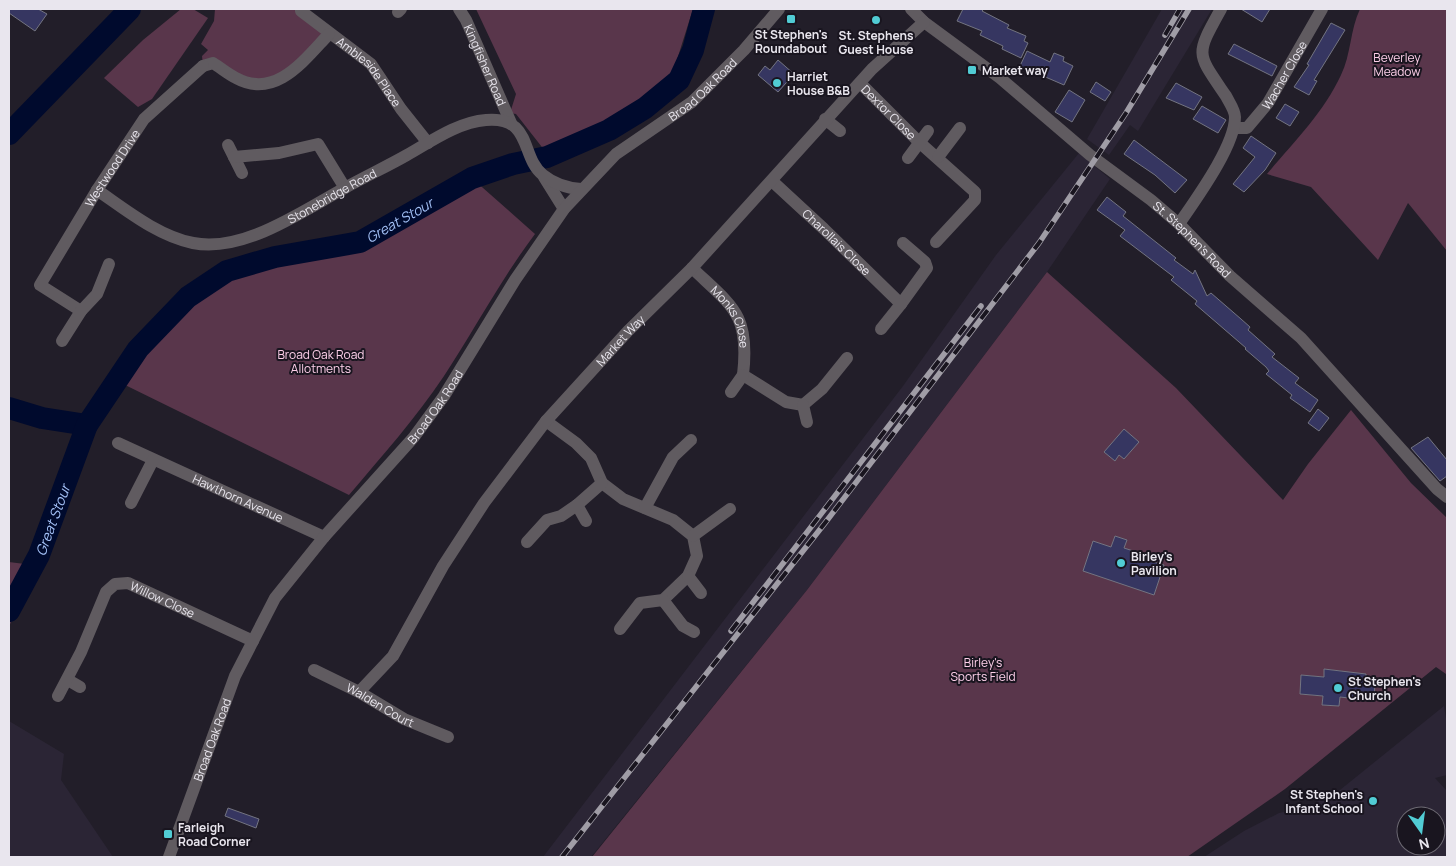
<svg xmlns="http://www.w3.org/2000/svg" width="1456" height="866" viewBox="0 0 1456 866" font-family="Manrope,sans-serif">
<rect width="100%" height="100%" fill="#221e29"/>
<!-- built -->
<g fill="#2b2535" fill-rule="evenodd">
<polygon points="1162,9 1212,9 1138,131 1130,125 1109,155 1087,139"/>
<polygon points="1079,153 1110,179 1047,272 807,590 591,857 543,857 903,386 996,255"/>
<path d="M1444,706L1447,724V775L1435,778L1447,791V857H1204L1244,831L1279,813L1303,808L1335,794ZM1406,816H1436V846H1406Z"/>
<polygon points="9,721 64,754 61,780 113,857 9,857"/>
</g>
<!-- green -->
<g fill="#59364b" fill-rule="evenodd">
<polygon points="181,9 193,9 208,18 152,99 138,107 104,78 143,40"/>
<polygon points="215,9 299,9 329,34 314,50 264,84 203,66 202,56 208,50 201,44 214,21"/>
<polygon points="476,9 693,9 675,66 662,87 625,114 545,151 516,114 510,113 516,94"/>
<path d="M1360,9H1447V251L1408,203L1378,260L1311,187L1267,174C1293,143 1324,112 1341,75C1351,55 1350,30 1360,9Z"/>
<path d="M474,180L535,234C501,279 475,329 444,376C416,418 382,456 349,495L121,383L143,349L161,329L190,301L229,275L276,260L362,244Z"/>
<path d="M1047,272L1176,388L1283,500L1308,464L1351,410L1411,483L1447,518L1446,674L1436,667L1285,789L1187,857H592L807,590ZM1324,669L1342,671L1341,678L1356,673L1366,674L1365,682L1375,683L1374,700L1340,697L1339,706L1322,705L1323,696L1300,694L1302,675L1324,677Z"/>
<polygon points="9,562 33,565 9,627"/>
</g>
<g fill="none" stroke-linecap="round" stroke-linejoin="round">
<!-- river -->
<g stroke="#000a2d" stroke-width="22">
<polyline points="9,134 130,9"/>
<polyline points="9,408 42,418 87,425"/>
<path id="s1" d="M9,611L39,555L87,425L138,349L188,297L227,271L275,257L360,242L472,178L513,164L547,157L609,130L645,108L679,80L693,50L704,9"/>
</g>
</g>
<!-- building -->
<g fill="#363661" stroke="#737481">
<polygon points="9,9 38,9 47,14 35,31 9,13"/>
<polygon points="963,9 984,9 982,11 1009,25 1007,28 1026,36 1024,41 1028,43 1021,58 1002,49 1003,46 980,35 982,31 957,21"/>
<polygon points="1241,9 1270,9 1262,22"/>
<polygon points="1331,23 1345,30 1314,80 1317,81 1309,95 1294,87 1309,65 1307,64"/>
<polygon points="1234,44 1277,66 1272,76 1228,54"/>
<polygon points="1027,51 1050,62 1054,53 1064,57 1063,61 1073,66 1064,85 1020,66"/>
<polygon points="778,60 794,74 778,92 758,75 765,66 770,70"/>
<polygon points="1096,82 1111,92 1105,101 1090,92"/>
<polygon points="1176,83 1202,97 1194,110 1166,98"/>
<polygon points="1069,90 1085,100 1072,122 1055,112"/>
<polygon points="1285,104 1299,112 1290,126 1276,118"/>
<polygon points="1202,106 1226,120 1218,133 1193,119"/>
<polygon points="1251,136 1276,153 1265,170 1244,192 1233,184 1255,157 1243,148"/>
<polygon points="1134,140 1187,180 1175,193 1155,175 1124,154"/>
<polygon points="1107,197 1126,212 1123,216 1176,258 1174,260 1193,274 1195,270 1207,296 1211,293 1241,319 1250,327 1248,330 1275,354 1272,357 1299,378 1295,383 1318,400 1310,412 1290,398 1292,395 1266,374 1269,371 1266,367 1245,349 1246,348 1195,304 1197,301 1171,280 1174,277 1120,236 1125,230 1097,210"/>
<polygon points="1318,409 1329,418 1319,431 1308,423"/>
<polygon points="1124,429 1139,442 1124,459 1119,455 1115,461 1104,452"/>
<polygon points="1428,437 1447,460 1447,476 1440,481 1411,448"/>
<polygon points="1115,536 1127,540 1124,548 1149,556 1147,560 1164,565 1154,595 1083,571 1093,541 1111,547"/>
<polygon points="1324,669 1366,674 1366,682 1375,683 1374,701 1340,697 1339,706 1322,705 1323,696 1300,694 1301,675 1324,677"/>
<polygon points="228,808 259,819 256,828 225,816"/>
</g>
<g fill="none" stroke-linecap="round" stroke-linejoin="round">
<!-- minor -->
<g stroke="#605b60" stroke-width="12">
<path id="s2" d="M459,9L466,20L511,123"/>
<path id="s3" d="M911,9L924,22L1000,78L1090,155L1151,200L1179,224L1230,276L1301,338L1437,489L1447,497"/>
<path id="s4" d="M301,11L371,64L401,109L428,143"/>
<polyline points="398,12 401,9"/>
<path d="M203,66L213,63C221,68 228,74 236,78C276,100 305,59 329,34"/>
<path id="s5" d="M860,83L919,142L975,192V200L936,242"/>
<polyline points="825,119 840,131"/>
<path id="s6" d="M1234,128H1247L1268,103L1322,9"/>
<polyline points="228,145 242,173"/>
<polyline points="234,157 279,153 318,144 345,188"/>
<polyline points="938,157 960,128"/>
<polyline points="908,158 928,131"/>
<polyline points="544,177 564,209"/>
<path id="s7" d="M772,181L824,229L901,304L927,268L925,262L903,243"/>
<path id="s8" d="M97,190C126,210 158,236 193,243C243,253 301,212 343,189C364,177 386,167 407,155C430,142 458,122 486,120C533,116 520,157 543,175C554,184 567,188 581,189"/>
<path d="M1179,224C1196,199 1235,146 1235,117C1235,110 1229,102 1226,96C1196,52 1195,56 1221,9"/>
<path id="s9" d="M692,268C733,307 750,314 743,375L786,402L803,405L822,389L847,358"/>
<path id="s10" d="M81,311L40,285L97,190L144,119L203,66"/>
<polyline points="881,329 901,304"/>
<polyline points="62,341 81,311 97,294 109,264"/>
<polyline points="731,392 743,375"/>
<polyline points="803,405 807,422"/>
<polyline points="546,421 576,443 591,458 602,483 623,499 673,520 693,536 697,556 688,576 663,600 640,603 620,629"/>
<path id="s11" d="M118,443L324,537"/>
<polyline points="131,503 153,460"/>
<polyline points="577,505 586,521"/>
<polyline points="645,508 673,457 691,440"/>
<polyline points="693,536 730,509"/>
<polyline points="527,542 547,520 561,516 577,505 602,483"/>
<polyline points="688,576 701,593"/>
<polyline points="663,600 683,626 694,632"/>
<path id="s12" d="M314,670L359,692L404,719L448,737"/>
<polyline points="68,680 80,687"/>
<path id="s13" d="M359,692L393,656L443,566L484,503L546,421L628,331L692,268L872,69L924,22"/>
<path id="s14" d="M58,696L81,652L106,592L115,584L128,583L253,641"/>
<path id="s15" d="M169,857L235,676L275,598L324,537L414,437L444,396L515,280L564,209L616,154L692,102L744,50L779,9"/>
</g>
<defs>
<g id="rail">
<polyline points="1165,35 1180,9"/>
<polyline points="731,631 981,306"/>
<polyline points="562,857 825,523 1039,243 1126,113 1189,9"/>
</g>
</defs>
<!-- rail casing -->
<use href="#rail" stroke="#a09da6" stroke-width="5.5"/>
<!-- rail -->
<use href="#rail" stroke="#19151f" stroke-width="4" stroke-dasharray="11" stroke-linecap="butt"/>
</g>
<!-- markers -->
<g fill="#51ccd4" stroke="#19151f" stroke-width="2">
<rect x="786" y="14" width="10" height="10" rx="2.5"/>
<circle cx="876" cy="20" r="5"/>
<rect x="967" y="65" width="10" height="10" rx="2.5"/>
<circle cx="777" cy="83" r="5"/>
<circle cx="1121" cy="563" r="5"/>
<circle cx="1338" cy="688" r="5"/>
<circle cx="1373" cy="801" r="5"/>
<rect x="163" y="829" width="10" height="10" rx="2.5"/>
</g>
<g text-anchor="middle" dominant-baseline="central" stroke-width="4" stroke-linejoin="round" paint-order="stroke">
<!-- poi labels -->
<g font-size="12" font-weight="bold" fill="#e9e6ee" stroke="#19151f" text-anchor="start">
<text x="791" y="34" text-anchor="middle">St Stephen's<tspan x="791" dy="14">Roundabout</tspan></text>
<text x="876" y="35" text-anchor="middle">St. Stephens<tspan x="876" dy="14">Guest House</tspan></text>
<text x="982" y="70">Market way</text>
<text x="787" y="76">Harriet<tspan x="787" dy="14">House B&amp;B</tspan></text>
<text x="1131" y="556">Birley's<tspan x="1131" dy="14">Pavilion</tspan></text>
<text x="1348" y="681">St Stephen's<tspan x="1348" dy="14">Church</tspan></text>
<text x="1363" y="794" text-anchor="end">St Stephen's<tspan x="1363" dy="14">Infant School</tspan></text>
<text x="178" y="827">Farleigh<tspan x="178" dy="14">Road Corner</tspan></text>
</g>
<!-- park labels -->
<g font-size="12" fill="#fdcfe9" stroke="#19151f">
<text x="1397" y="57">Beverley<tspan x="1397" dy="14">Meadow</tspan></text>
<text x="321" y="354">Broad Oak Road<tspan x="321" dy="14">Allotments</tspan></text>
<text x="983" y="662">Birley's<tspan x="983" dy="14">Sports Field</tspan></text>
</g>
<!-- street labels -->
<g font-size="12" fill="#e9e6ee" stroke="#19151f">
<text stroke="none"><textPath href="#s2" startOffset="62">Kingfisher Road</textPath></text>
<text stroke="none"><textPath href="#s4" startOffset="92">Ambleside Place</textPath></text>
<text stroke="none"><textPath href="#s6" startOffset="78">Wacher Close</textPath></text>
<text stroke="none"><textPath href="#s15" startOffset="950">Broad Oak Road</textPath></text>
<text stroke="none"><textPath href="#s5" startOffset="41">Dextor Close</textPath></text>
<text stroke="none"><textPath href="#s10" startOffset="186">Westwood Drive</textPath></text>
<text stroke="none"><textPath href="#s8" startOffset="260">Stonebridge Road</textPath></text>
<text stroke="none"><textPath href="#s3" startOffset="364">St. Stephen's Road</textPath></text>
<text stroke="none"><textPath href="#s7" startOffset="89">Charollais Close</textPath></text>
<text stroke="none"><textPath href="#s9" startOffset="64">Monks Close</textPath></text>
<text stroke="none"><textPath href="#s13" startOffset="440">Market Way</textPath></text>
<text stroke="none"><textPath href="#s15" startOffset="530">Broad Oak Road</textPath></text>
<text stroke="none"><textPath href="#s11" startOffset="132">Hawthorn Avenue</textPath></text>
<text stroke="none"><textPath href="#s14" startOffset="178">Willow Close</textPath></text>
<text stroke="none"><textPath href="#s12" startOffset="75">Walden Court</textPath></text>
<text stroke="none"><textPath href="#s15" startOffset="125">Broad Oak Road</textPath></text>
</g>
<!-- water labels -->
<g font-size="14" font-style="italic" fill="#a2c0f6" stroke="#19151f">
<text stroke="none"><textPath href="#s1" startOffset="594">Great Stour</textPath></text>
<text stroke="none"><textPath href="#s1" startOffset="101">Great Stour</textPath></text>
</g>
</g>
<!-- border -->
<rect width="1456" height="866" fill="none" stroke="#e9e6ee" stroke-width="20"/>
<!-- north arrow -->
<g transform="translate(1421 831) rotate(166)"><circle r="24" fill="#19151f" stroke="#6c6972"/>
<path d="M0-4L9 19L0 12L-9 19Z" fill="#51ccd4"/>
<text y="-8" font-size="14" font-weight="bold" text-anchor="middle" fill="#e9e6ee">N</text>
</g>
</svg>
